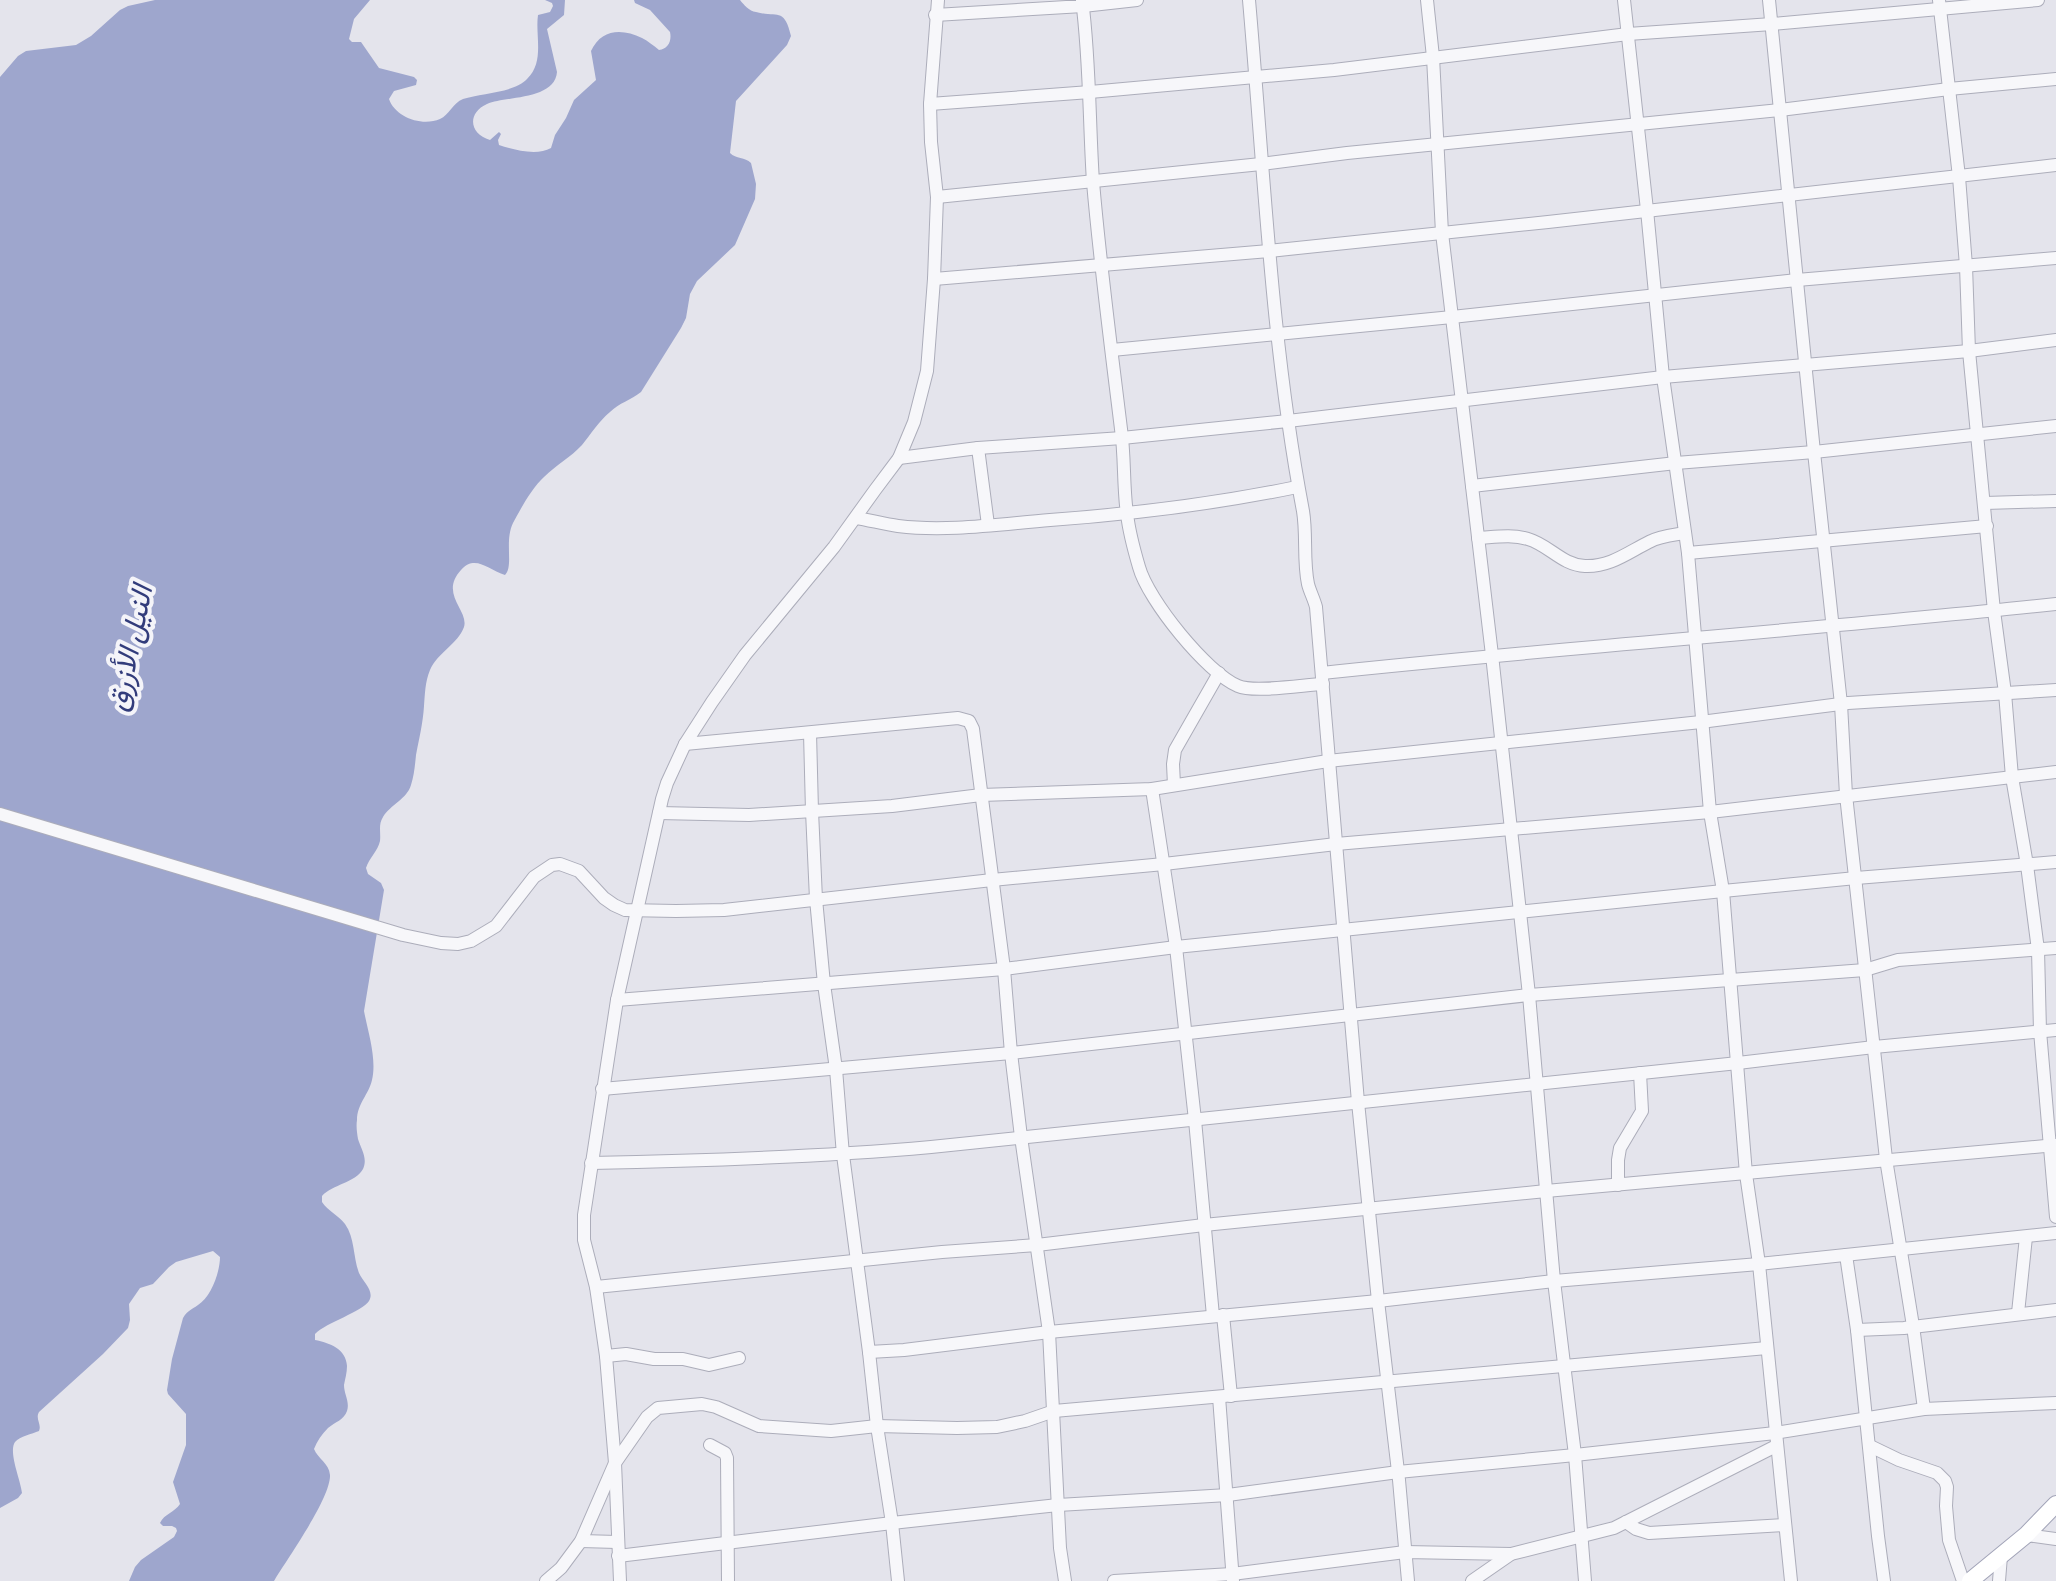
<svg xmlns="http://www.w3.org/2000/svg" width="2056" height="1581" viewBox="0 0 2056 1581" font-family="'PT Sans Narrow',Vazirmatn,sans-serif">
<rect width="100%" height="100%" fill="#e4e4ec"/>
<!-- water -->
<path fill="#9ea6cd" d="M155,0H370L354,19L349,39L352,42H361L379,68L414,77L417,80L416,85L394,91L389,99C395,117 422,127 440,119C449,115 453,103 463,99C481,93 514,93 527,79C545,62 535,36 538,15L550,12L553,6L552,3L545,0H565L564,15L547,29L557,72C555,100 506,96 487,104C467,113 469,134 490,140L499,132L501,134L498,140L499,145C514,150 537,156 551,148L555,135L566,118L574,100L596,80L591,51C601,29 622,28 642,38C648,41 654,46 659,50C668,49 672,41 670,32L650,10L635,3L634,0H740C744,5 749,11 756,12C778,18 784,7 791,36L787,45L736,101L730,153C736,159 745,157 751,163L756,184L755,199L735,245L697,281L690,294L686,318L681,328L641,392C631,400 619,403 610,412C599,421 591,434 582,445C571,457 556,465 544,477C532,488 521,508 513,523C504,542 514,566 505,575C489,570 475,554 461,570C439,594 469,610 464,627C458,644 437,653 430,670C425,682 425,694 424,706C423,723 419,739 416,755C415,765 414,776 411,785C407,799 390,805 383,817C378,825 381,832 380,841C378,851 369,858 366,868L368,874L381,883L384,890L364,1011C368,1032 377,1059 372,1080C369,1094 357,1104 357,1120C356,1126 357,1133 358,1139C361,1149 368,1158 363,1169C355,1183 333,1184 322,1196V1202C328,1211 338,1215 345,1224C355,1238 353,1257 359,1273C363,1282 375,1291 369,1301C362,1312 327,1322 315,1334V1340C330,1343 346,1349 347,1366C347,1373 345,1379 344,1385C344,1394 350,1402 347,1411C344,1420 335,1422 328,1428C322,1434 317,1441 314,1449C318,1459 329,1463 330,1475C331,1498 287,1559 274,1581H129L135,1567L141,1560L174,1537L177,1531L176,1528L172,1526H163L160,1523C164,1514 175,1512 180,1504L173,1482L186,1445V1414L168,1394L167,1390L172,1359L183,1318C188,1310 191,1310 198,1305C211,1297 220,1272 220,1257L213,1251L176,1262L169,1267L153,1284L140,1288L129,1304L130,1320L128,1328L103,1354L39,1412C35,1419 42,1424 39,1431C32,1434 20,1436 15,1442C8,1452 21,1481 22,1493L18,1498L0,1508V77L18,56L26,51L76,45L91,36L120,10L128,6Z"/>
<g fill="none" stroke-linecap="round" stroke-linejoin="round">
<defs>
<g id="minor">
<path d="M1082,0C1090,60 1089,121 1093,182C1100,264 1111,347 1121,429C1125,457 1123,486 1127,514C1129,531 1134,550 1139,567C1148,600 1207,673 1238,686C1254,693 1303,685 1323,684"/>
<path d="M1249,0C1264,170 1271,343 1303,511C1307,535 1303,560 1308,584C1310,592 1314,599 1316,607L1358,1102L1378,1301L1399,1480L1408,1581"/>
<polyline points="1427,0 1433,57 1442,233 1492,655 1529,995 1554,1281 1575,1455 1585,1581"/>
<polyline points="1624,0 1647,210 1663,377 1688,553 1710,812 1723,891 1746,1174 1759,1264 1791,1581"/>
<polyline points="1769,0 1814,452 1841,704 1846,795 1886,1159 1913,1326 1924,1409"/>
<polyline points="1939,0 1959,177 1966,266 1969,351 1994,611 2005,693 2012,777 2027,865 2038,950 2040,1031 2056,1217"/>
<polyline points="935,15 1083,6 1137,0"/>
<polyline points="930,104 1090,92 1334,70 1628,34 1772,24 2038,0"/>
<polyline points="937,197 1261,164 1347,153 1780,110 1949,89 2056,79"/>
<polyline points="934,279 1269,251 1548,222 2056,165"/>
<polyline points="1112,350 1452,317 1797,280 2056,258"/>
<polyline points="978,448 988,525"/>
<polyline points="899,458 978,448 1122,438 1288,421 1663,377 1969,351 2056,340"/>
<polyline points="1472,486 1676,463 1814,452 2056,426"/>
<polyline points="1985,503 2056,501"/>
<path d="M856,518C869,520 884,524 898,526C947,532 1000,524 1050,520C1133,514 1215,504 1297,487"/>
<path d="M1478,538C1495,537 1512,534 1528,539C1549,545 1562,565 1585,566C1610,567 1627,553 1649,542C1660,536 1674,535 1685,533"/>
<polyline points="1688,553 1987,526"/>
<path d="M1322,673C1566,647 1812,630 2056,604"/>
<polyline points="810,733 812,811 816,899 824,984 836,1069 843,1155 869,1352 877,1426 892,1523 898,1581"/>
<polyline points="685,744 958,718 969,721 973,729 1004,969 1011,1053 1021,1137 1049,1332 1060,1548 1065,1581"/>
<polyline points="1174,785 1173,764 1175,750 1219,673"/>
<polyline points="1152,789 1176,947 1195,1120 1213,1316"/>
<polyline points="659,813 749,815 892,806 981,795 1152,789 1328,761 1701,722 1848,703 2056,690"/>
<polyline points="0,814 403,935 441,943 458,944 471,941 496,926 534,877 552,865 560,864 579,871 604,898 614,905 625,910 676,911 724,910 992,880 1164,864 1336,844 1710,812 2056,772"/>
<polyline points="617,1000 1004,969 1176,947 1723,891 1856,878 2056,862"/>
<polyline points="602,1089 1011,1053 1529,995 1865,970 1898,960 2056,948"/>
<path d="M591,1163C705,1161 818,1157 931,1147L1738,1063L1874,1047L2056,1030"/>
<polyline points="1618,1185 1618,1160 1620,1148 1642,1111 1640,1073"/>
<polyline points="1846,1255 1857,1330 1878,1536 1884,1581"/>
<polyline points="596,1287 942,1252 1037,1245 1204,1225 1546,1191 2056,1145"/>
<polyline points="2018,1313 2026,1237"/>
<polyline points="1223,1315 1231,1396"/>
<polyline points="1857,1330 1904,1328 2056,1310"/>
<polyline points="869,1352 904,1350 1049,1332 1378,1301 1554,1281 1759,1264 2056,1233"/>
<polyline points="606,1356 626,1354 654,1359 683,1359 709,1365 739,1358"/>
<polyline points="1219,1397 1233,1581"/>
<polyline points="710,1445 725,1453 727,1458 728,1581"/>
<polyline points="1870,1446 1899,1460 1937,1473 1945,1481 1947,1487 1946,1506 1949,1540 1963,1581"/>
<polyline points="1626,1522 1636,1529 1649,1533 1785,1525"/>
<polyline points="2026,1535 2056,1539"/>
<polyline points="581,1541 617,1542"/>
<polyline points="618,1556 892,1523 1058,1505 1228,1495 1398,1472 1575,1455 1775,1433 1924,1409 2056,1403"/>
<polyline points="546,1581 561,1568 581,1541 615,1463 647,1417 658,1408 702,1404 716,1407 759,1426 831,1431 877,1426 957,1428 997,1427 1025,1421 1054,1411 1767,1348"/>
<polyline points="620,1581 615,1463 606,1356 596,1287 584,1240 584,1215 617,1000 662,799 667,783 685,744 712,702 745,655 834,547 875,490 899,458 914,422 927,371 934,279 937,197 931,142 930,104 938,0"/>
<polyline points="1114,1581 1232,1574 1405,1552 1511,1554"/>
<polyline points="1472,1581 1511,1554 1614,1528 1776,1446"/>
<polyline points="1999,1581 2001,1556"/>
</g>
<polyline id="major" points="1970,1581 2026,1535 2056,1504"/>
</defs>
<!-- minor casing -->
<use href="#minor" stroke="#acadba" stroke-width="14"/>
<!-- major casing -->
<use href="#major" stroke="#a2a4b8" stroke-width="18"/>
<!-- minor -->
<use href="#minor" stroke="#f7f7fa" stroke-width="12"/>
<!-- major -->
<use href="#major" stroke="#fff" stroke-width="16"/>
</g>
<g text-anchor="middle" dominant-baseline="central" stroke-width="8" stroke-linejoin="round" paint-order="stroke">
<!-- water labels -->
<g font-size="30" font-style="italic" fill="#323c7b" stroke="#f4f4f9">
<text transform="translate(128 648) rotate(-78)">النيل الأزرق</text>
</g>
</g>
</svg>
